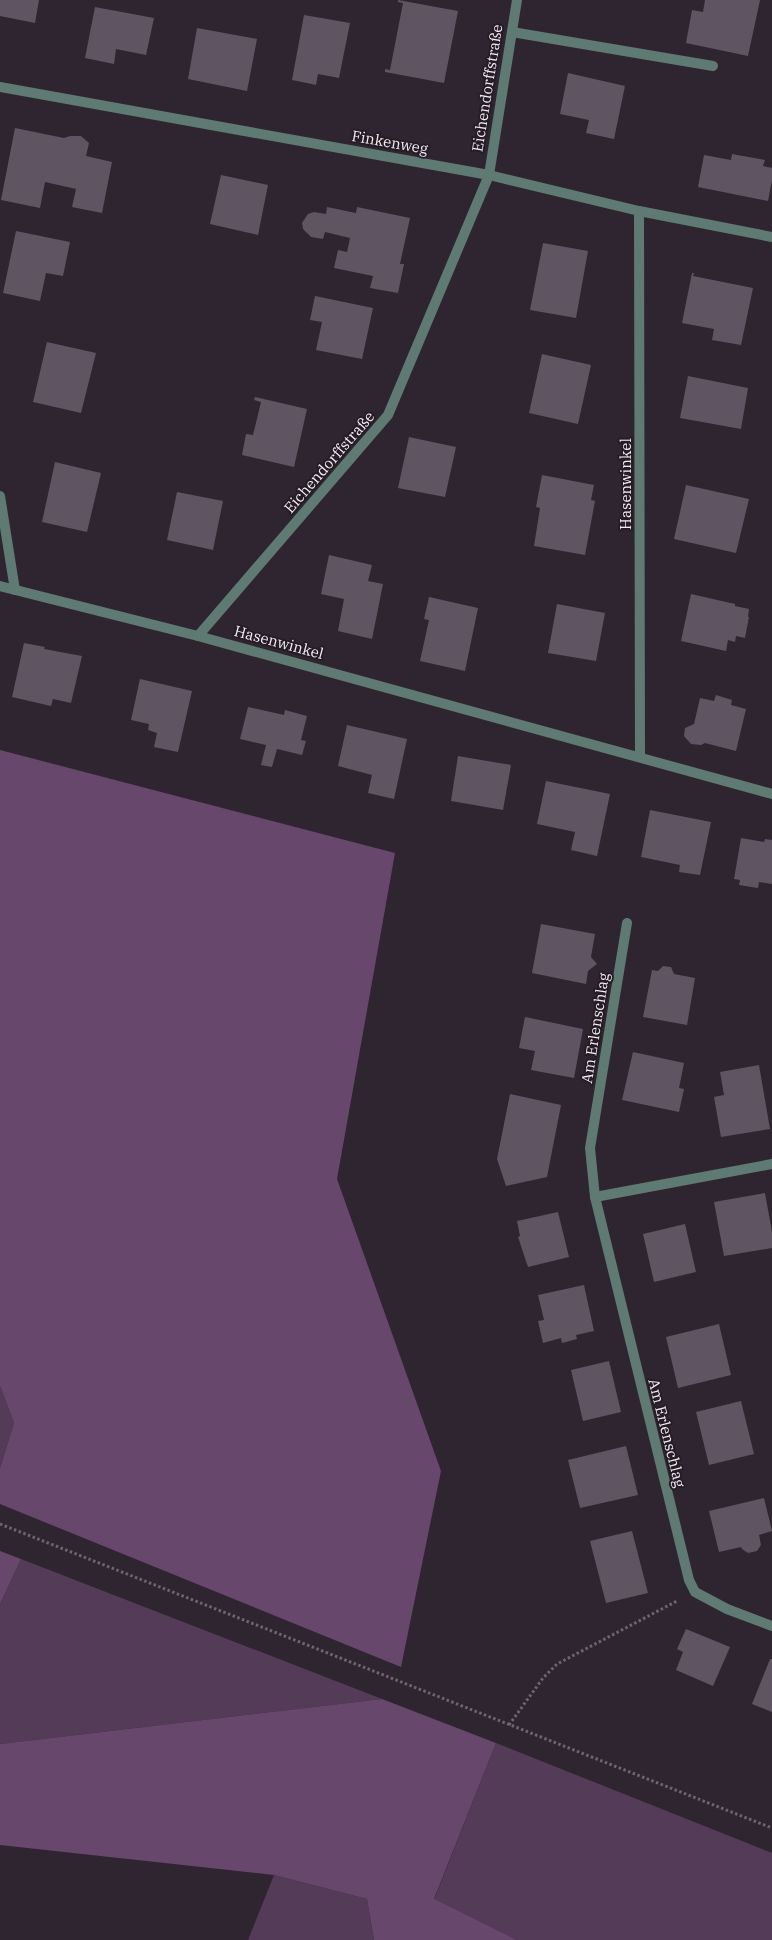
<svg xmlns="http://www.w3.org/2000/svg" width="772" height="1940" viewBox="0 0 772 1940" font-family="'IBM Plex Serif',serif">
<rect width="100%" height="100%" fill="#2f2530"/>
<!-- green -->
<g fill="#543c58">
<polygon points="0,1386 14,1423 0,1468"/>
<polygon points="21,1559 382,1699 0,1744 0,1604"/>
<polygon points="496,1743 772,1853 772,1940 517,1940 434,1900"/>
<polygon points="274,1875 367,1899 374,1940 248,1940"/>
</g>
<!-- forest -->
<g fill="#67476c">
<polygon points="0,750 395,853 337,1179 441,1471 401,1667 0,1504 0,1468 14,1423 0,1386"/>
<polygon points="0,1551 21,1559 0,1604"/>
<polygon points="382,1699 496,1743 434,1899 517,1940 374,1940 367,1899 274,1875 0,1845 0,1744"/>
</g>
<!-- building -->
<g fill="#5f5461">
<polygon points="0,0 39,0 35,23 0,16"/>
<polygon points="398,0 458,11 444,83 385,72 385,69 390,70 403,3 398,2"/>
<polygon points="705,0 760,0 748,56 686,43 692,10 703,12"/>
<polygon points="95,7 154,18 146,55 116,49 114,64 85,58"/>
<polygon points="304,15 350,23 339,78 318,74 316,85 292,80"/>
<polygon points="197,28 257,39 247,91 188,79"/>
<polygon points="568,73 625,86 614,139 586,133 589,120 560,114"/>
<polygon points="15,128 64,138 70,136 81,136 89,143 86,156 112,162 102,213 72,207 76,189 45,182 40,208 1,200"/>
<polygon points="732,154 765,160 763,166 772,168 772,180 768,201 698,187 704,155 731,160"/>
<polygon points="221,175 268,185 258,235 210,224"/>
<polygon points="327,207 356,213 357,207 410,218 400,264 404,264 398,293 370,288 373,276 334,268 338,250 347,252 350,238 325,232 323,239 311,237 303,229 302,223 308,214 314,212 326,214"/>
<polygon points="16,231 70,242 63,276 46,273 40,301 3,293"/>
<polygon points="543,243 588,251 576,318 530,310"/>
<polygon points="692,273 694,273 693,276 753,288 741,345 712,340 714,329 682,323"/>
<polygon points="315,296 373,308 362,359 316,350 322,322 310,320"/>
<polygon points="47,342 96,353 81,413 33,402"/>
<polygon points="542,354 591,365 578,424 529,413"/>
<polygon points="688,376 748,388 741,429 680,418"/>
<polygon points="255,397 307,409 294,467 242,455 246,434 253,435 261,402 254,400"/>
<polygon points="409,437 456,447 445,497 398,488"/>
<polygon points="55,462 101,473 87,532 42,522"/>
<polygon points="542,475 594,485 591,500 595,501 585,555 534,546 540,508 536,507"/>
<polygon points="686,485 749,499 736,553 674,539"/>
<polygon points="177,492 223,501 213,550 167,540"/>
<polygon points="329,555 372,565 368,581 383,584 372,639 338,631 344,599 321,594"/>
<polygon points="691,594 735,604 735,606 749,609 748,617 749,617 745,638 736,636 735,642 728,640 726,651 681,641"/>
<polygon points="429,597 478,608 465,671 420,661 429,620 424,619"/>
<polygon points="557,604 605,613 596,661 548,653"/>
<polygon points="24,643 45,647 44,649 82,656 71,703 53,699 51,706 12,697"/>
<polygon points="140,679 192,691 178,752 154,747 157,733 148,730 149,724 131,720"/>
<polygon points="716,695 732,700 731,705 746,709 736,751 705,743 701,745 691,744 684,736 685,728 694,724 700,698 714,701"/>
<polygon points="248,707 284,715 285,710 307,716 301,740 306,741 302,755 277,749 272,767 261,765 266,745 240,739"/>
<polygon points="347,725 407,739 394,799 368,793 372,775 338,766"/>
<polygon points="458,756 511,765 503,810 451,801"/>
<polygon points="546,781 610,794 597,856 571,850 575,832 537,824"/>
<polygon points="650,810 711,822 700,875 679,872 680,865 641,857"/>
<polygon points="741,838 764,842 765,839 772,840 772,884 759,882 758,888 739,885 740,880 734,879"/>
<polygon points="541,924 595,934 591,957 597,964 588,971 586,984 532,973"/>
<polygon points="663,966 671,967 674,974 695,978 687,1025 643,1017 652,970 658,971"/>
<polygon points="525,1017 583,1029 574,1078 531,1070 535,1051 519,1048"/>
<polygon points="633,1052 684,1063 679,1088 684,1089 679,1112 622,1100"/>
<polygon points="759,1065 770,1129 721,1137 714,1097 724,1095 720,1072"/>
<polygon points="510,1094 561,1105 547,1177 506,1186 497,1159"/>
<polygon points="765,1193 772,1232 772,1248 724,1256 714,1202"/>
<polygon points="558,1212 569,1257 528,1267 518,1237 520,1236 517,1221"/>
<polygon points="685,1224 696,1272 654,1282 643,1234"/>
<polygon points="584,1285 594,1331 576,1335 577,1339 562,1343 561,1338 543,1343 538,1321 544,1320 538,1295"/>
<polygon points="719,1324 731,1375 678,1388 666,1337"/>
<polygon points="609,1361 621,1412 583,1421 571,1370"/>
<polygon points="741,1401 754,1454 709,1465 696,1412"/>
<polygon points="626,1446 638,1495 580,1508 568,1460"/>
<polygon points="764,1498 772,1531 759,1535 761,1545 757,1551 748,1553 742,1549 741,1547 719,1552 709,1511"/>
<polygon points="632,1531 648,1593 606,1603 590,1541"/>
<polygon points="686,1629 730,1647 713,1686 676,1670 683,1652 677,1649"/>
<polygon points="770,1659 772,1659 772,1712 752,1704"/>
</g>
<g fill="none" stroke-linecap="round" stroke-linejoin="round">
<!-- path -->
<g stroke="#6e656f" stroke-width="3" stroke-dasharray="2.5 2.5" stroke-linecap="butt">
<polyline points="0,1524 772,1828"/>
<polyline points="509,1725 543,1678 557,1664 677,1601"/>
</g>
<!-- service -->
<polyline stroke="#5f7973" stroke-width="10" points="512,32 713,66"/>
<!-- minor -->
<g stroke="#5f7973" stroke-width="10">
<polyline points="0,87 489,175 639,211 772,237"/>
<polyline points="639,211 640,757"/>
<polyline points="0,496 15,590"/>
<polyline points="0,586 198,636 388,415 489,175 517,0"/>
<polyline points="198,636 772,794"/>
<polyline points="627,923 590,1148 595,1197 689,1580 695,1592 727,1609 772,1626"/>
<polyline points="595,1197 772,1164"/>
</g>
</g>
<g text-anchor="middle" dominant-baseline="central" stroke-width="4" stroke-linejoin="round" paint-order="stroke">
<!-- street labels -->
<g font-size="15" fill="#f1ebf2" stroke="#251c26">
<text transform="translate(487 88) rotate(-81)">Eichendorffstraße</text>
<text transform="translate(390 142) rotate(10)">Finkenweg</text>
<text transform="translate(329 462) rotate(-49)">Eichendorffstraße</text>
<text transform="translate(625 484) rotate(-90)">Hasenwinkel</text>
<text transform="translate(279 642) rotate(15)">Hasenwinkel</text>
<text transform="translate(595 1028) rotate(-81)">Am Erlenschlag</text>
<text transform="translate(667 1433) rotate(76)">Am Erlenschlag</text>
</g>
</g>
</svg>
